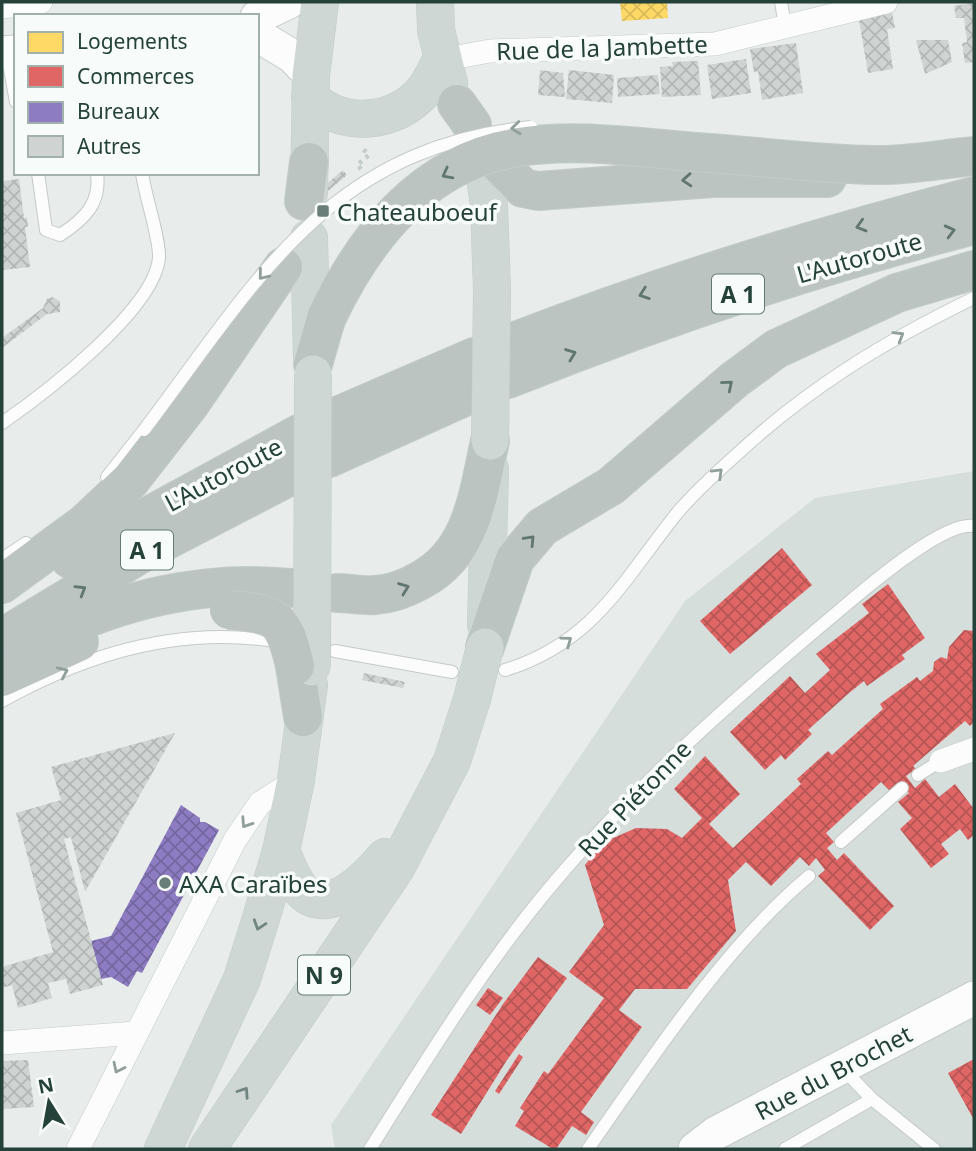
<svg xmlns="http://www.w3.org/2000/svg" width="976" height="1151" viewBox="0 0 976 1151" font-family="'Noto Sans',sans-serif">
<defs>
<pattern id="homes-cross-hatch" width="8" height="8" patternUnits="userSpaceOnUse" patternTransform="scale(1.75)"><rect width="8" height="8" fill="#ffd966"/><path d="M0 0l8 8M0 8l8-8" fill="none" stroke="#dabb59"/></pattern>
<pattern id="shops-cross-hatch" width="8" height="8" patternUnits="userSpaceOnUse" patternTransform="scale(1.75)"><rect width="8" height="8" fill="#e06666"/><path d="M0 0l8 8M0 8l8-8" fill="none" stroke="#b55655"/></pattern>
<pattern id="offices-cross-hatch" width="8" height="8" patternUnits="userSpaceOnUse" patternTransform="scale(1.75)"><rect width="8" height="8" fill="#8e7cc3"/><path d="M0 0l8 8M0 8l8-8" fill="none" stroke="#74679f"/></pattern>
<pattern id="building-cross-hatch" width="8" height="8" patternUnits="userSpaceOnUse" patternTransform="scale(1.75)"><rect width="8" height="8" fill="#cfd4d2"/><path d="M0 0l8 8M0 8l8-8" fill="none" stroke="#b2b7b5"/></pattern>
</defs>
<rect width="100%" height="100%" fill="#e8edeb"/>
<!-- built -->
<polygon fill="#d6dedb" points="974,471 974,1149 335,1149 331,1125 685,601 815,498"/>
<!-- homes -->
<polygon fill="url(#homes-cross-hatch)" points="620,2 667,2 668,18 622,21"/>
<!-- shops -->
<g fill="url(#shops-cross-hatch)">
<polygon points="782,548 812,585 730,654 700,621"/>
<polygon points="888,584 925,638 902,655 905,659 867,686 864,681 849,693 808,730 812,734 785,760 781,755 765,770 730,732 790,676 805,693 830,670 816,654 869,613 862,604"/>
<polygon points="964,630 974,631 974,722 970,726 965,721 913,766 916,769 906,776 915,788 925,779 939,797 955,784 974,809 974,835 968,840 960,829 941,844 949,854 931,868 900,829 912,818 898,802 909,793 900,782 890,791 881,782 826,833 834,842 827,848 837,860 844,853 894,906 870,930 818,876 825,870 816,858 809,866 800,857 771,886 746,862 728,880 736,931 687,989 635,989 619,1010 642,1027 581,1112 594,1122 586,1135 572,1126 556,1149 553,1149 515,1126 524,1111 520,1108 544,1071 548,1074 604,998 569,972 604,925 585,865 596,851 611,839 636,828 667,829 682,838 702,818 674,789 705,756 740,794 709,824 733,848 801,784 797,779 828,751 832,755 883,709 880,704 917,677 920,681 933,671 934,662 941,657 947,659 949,647"/>
<polygon points="538,957 567,978 507,1060 461,1134 431,1115 503,1004"/>
<polygon points="488,988 503,998 490,1015 476,1005"/>
<polygon points="519,1054 523,1057 499,1094 495,1091"/>
<polygon points="974,1059 974,1120 948,1073"/>
</g>
<!-- offices -->
<polygon fill="url(#offices-cross-hatch)" points="181,805 200,818 200,822 205,822 219,830 142,973 137,971 128,987 111,977 101,979 91,941 111,936"/>
<!-- building -->
<g fill="url(#building-cross-hatch)">
<polygon points="974,3 974,62 965,63 962,43 967,42 964,18 956,18 954,6"/>
<polygon points="892,12 895,28 887,29 893,69 868,73 859,20"/>
<polygon points="916,40 948,40 952,62 925,74"/>
<polygon points="796,43 803,93 762,100 758,71 754,72 750,49"/>
<polygon points="746,59 751,93 712,99 707,65"/>
<polygon points="698,61 701,95 662,97 660,67 673,66 672,62"/>
<polygon points="540,70 563,73 565,97 538,95"/>
<polygon points="569,70 614,75 612,103 566,99"/>
<polygon points="658,75 660,94 618,97 617,78"/>
<polygon points="343,170 347,175 315,202 311,197"/>
<polygon points="19,179 24,218 27,218 28,227 25,227 30,267 2,270 2,181"/>
<polygon points="52,297 60,301 60,312 47,314 2,348 2,338 43,308 47,299"/>
<polygon points="364,673 405,682 403,688 362,680"/>
<polygon points="175,733 85,892 71,837 64,839 103,985 70,994 66,979 48,983 52,998 18,1008 12,985 2,988 2,967 53,952 16,813 61,800 51,767"/>
<polygon points="28,1060 34,1107 2,1109 2,1061"/>
</g>
<g fill="none" stroke-linecap="round" stroke-linejoin="round">
<defs>
<g id="lane">
<polyline points="781,2 785,26"/>
<polyline points="7,53 16,102"/>
<path d="M38,173L46,230L60,235C85,219 101,203 97,173"/>
<path d="M2,423C44,394 154,310 159,258C160,238 145,196 142,173"/>
<polyline points="107,477 144,430"/>
<polyline points="2,559 26,543"/>
<polyline points="335,651 452,672"/>
<path d="M505,670C595,642 623,580 678,512C695,492 716,473 735,456C808,388 885,341 974,298"/>
<path d="M2,701C86,654 178,626 274,641"/>
<polyline points="918,775 944,759"/>
<polyline points="841,842 902,788"/>
<polyline points="844,1070 872,1099 934,1149"/>
<path d="M370,1149C428,1057 486,962 557,879C642,779 741,693 841,609C866,588 943,521 974,526"/>
<path d="M588,1149C652,1058 724,947 809,876"/>
<polyline points="785,1149 872,1099"/>
</g>
<g id="street">
<polyline points="2,7 41,2"/>
<polyline points="441,60 490,51 715,44 886,2"/>
<polyline points="941,761 974,749"/>
<polyline points="2,1043 136,1033"/>
<polyline points="78,1149 235,840 260,803 296,780"/>
</g>
<g id="secondary">
<polyline points="257,17 289,2"/>
<polyline points="257,35 292,56 311,76"/>
<polyline points="2,53 16,52"/>
<polyline points="695,1149 716,1133 974,998"/>
</g>
<g id="primary">
<polyline points="435,2 436,30 449,83"/>
<path d="M310,97C339,127 388,125 418,97C429,87 435,72 441,60"/>
<polyline points="484,170 489,205 492,290"/>
<polyline points="309,193 311,76 320,2"/>
<polyline points="309,238 312,359"/>
<polyline points="486,625 490,469"/>
<path d="M281,851C287,864 292,880 302,891C330,919 369,876 385,857"/>
<polyline points="163,1149 242,979 262,915 281,851 296,780 309,685"/>
<polyline points="207,1149 396,868 452,761 472,699"/>
</g>
<g id="highway">
<polyline points="457,104 472,125"/>
<polyline points="500,165 523,188 538,191 713,178 827,178"/>
<polyline points="304,201 309,162"/>
<path d="M508,344C660,285 816,237 974,196"/>
<polyline points="313,364 326,319"/>
<path d="M508,379C660,318 815,266 974,225"/>
<polyline points="328,420 474,357"/>
<polyline points="329,458 473,393"/>
<polyline points="70,559 299,434"/>
<polyline points="2,584 84,524 130,481 190,404 283,267"/>
<path d="M337,593C349,593 363,596 375,595C391,594 407,588 421,580C473,552 478,494 490,441"/>
<polyline points="2,638 142,553 298,472"/>
<path d="M43,638C118,600 205,579 290,588"/>
<polyline points="485,647 515,559 542,527 611,486 734,380 776,349 897,293 974,270"/>
<polyline points="295,666 303,717"/>
<polyline points="2,677 79,642"/>
</g>
</defs>
<!-- lane casing -->
<use href="#lane" stroke="#c5cac8" stroke-width="14"/>
<!-- street casing -->
<use href="#street" stroke="#c5cac8" stroke-width="24"/>
<!-- secondary casing -->
<use href="#secondary" stroke="#c3cbc8" stroke-width="35"/>
<!-- primary casing -->
<use href="#primary" stroke="#c3ccc9" stroke-width="38"/>
<!-- highway casing -->
<use href="#highway" stroke="#c3ccc9" stroke-width="40"/>
<!-- path -->
<polyline stroke="#c3ccca" stroke-width="4.5" stroke-dasharray="3.5 5" stroke-linecap="butt" points="361,169 357,165 369,155 363,149"/>
<!-- lane -->
<use href="#lane" stroke="#fcfcfc" stroke-width="12"/>
<!-- street -->
<use href="#street" stroke="#fcfcfc" stroke-width="23"/>
<!-- secondary -->
<use href="#secondary" stroke="#fcfcfc" stroke-width="33"/>
<!-- primary -->
<use href="#primary" stroke="#cfd7d5" stroke-width="37"/>
<!-- highway -->
<use href="#highway" stroke="#bcc4c2" stroke-width="38"/>
<defs>
<path id="lane-bridge" d="M144,430C256,282 327,148 531,127"/>
<g id="primary-bridge">
<polyline points="490,441 492,290"/>
<polyline points="312,667 313,374"/>
<polyline points="472,699 485,647"/>
</g>
<g id="highway-bridge">
<path d="M326,319C364,238 424,161 519,147C581,137 647,149 710,153C764,157 819,164 874,165C907,166 941,159 974,156"/>
<path d="M229,610C278,614 284,618 295,666"/>
</g>
</defs>
<!-- lane-bridge casing -->
<use href="#lane-bridge" stroke="#c5cac8" stroke-width="14" stroke-linecap="butt"/>
<!-- primary-bridge casing -->
<use href="#primary-bridge" stroke="#c3ccc9" stroke-width="38" stroke-linecap="butt"/>
<!-- highway-bridge casing -->
<use href="#highway-bridge" stroke="#c3ccc9" stroke-width="40" stroke-linecap="butt"/>
<!-- lane-bridge -->
<use href="#lane-bridge" stroke="#fcfcfc" stroke-width="12"/>
<!-- primary-bridge -->
<use href="#primary-bridge" stroke="#cfd7d5" stroke-width="37"/>
<!-- highway-bridge -->
<use href="#highway-bridge" stroke="#bcc4c2" stroke-width="38"/>
</g>
<!-- one-way arrows -->
<defs><path id="oneway-chevron" d="M-2-3.5L2.5 0L-2 3.5" fill="none" stroke-width="1.6" stroke-linecap="round" stroke-linejoin="round" transform="scale(1.75)"/></defs>
<g stroke="#909f9b">
<use href="#oneway-chevron" transform="translate(516 128) rotate(174)"/>
<use href="#oneway-chevron" transform="translate(263 275) rotate(129)"/>
<use href="#oneway-chevron" transform="translate(899 336) rotate(-31)"/>
<use href="#oneway-chevron" transform="translate(718 473) rotate(-44)"/>
<use href="#oneway-chevron" transform="translate(567 641) rotate(-36)"/>
<use href="#oneway-chevron" transform="translate(63 672) rotate(-24)"/>
<use href="#oneway-chevron" transform="translate(246 823) rotate(123)"/>
<use href="#oneway-chevron" transform="translate(118 1068) rotate(116)"/>
</g>
<g stroke="#617670">
<use href="#oneway-chevron" transform="translate(447 174) rotate(152)"/>
<use href="#oneway-chevron" transform="translate(687 180) rotate(176)"/>
<use href="#oneway-chevron" transform="translate(861 226) rotate(164)"/>
<use href="#oneway-chevron" transform="translate(950 231) rotate(-14)"/>
<use href="#oneway-chevron" transform="translate(644 294) rotate(161)"/>
<use href="#oneway-chevron" transform="translate(571 354) rotate(-21)"/>
<use href="#oneway-chevron" transform="translate(728 385) rotate(-40)"/>
<use href="#oneway-chevron" transform="translate(530 540) rotate(-47)"/>
<use href="#oneway-chevron" transform="translate(404 588) rotate(-21)"/>
<use href="#oneway-chevron" transform="translate(81 590) rotate(-31)"/>
</g>
<g stroke="#718580">
<use href="#oneway-chevron" transform="translate(259 925) rotate(108)"/>
<use href="#oneway-chevron" transform="translate(244 1092) rotate(-56)"/>
</g>
<!-- markers -->
<g fill="#697e78" stroke="#f7fbf9" stroke-width="2.5">
<rect x="316" y="204" width="14" height="14" rx="3.5"/>
<circle cx="165" cy="883" r="7"/>
</g>
<g text-anchor="middle" dominant-baseline="central" stroke-width="7" stroke-linejoin="round" paint-order="stroke">
<!-- shield labels -->
<g fill="#f7fbf9" stroke="#637a73" stroke-width="2">
<rect x="712" y="274.5" width="52" height="39" rx="5"/>
<rect x="121" y="530.5" width="52" height="39" rx="5"/>
<rect x="298" y="955.5" width="52" height="39" rx="5"/>
</g>
<g font-size="23" font-weight="bold" fill="#24423a">
<text x="738" y="294">A 1</text>
<text x="147" y="550">A 1</text>
<text x="324" y="975">N 9</text>
</g>
<!-- street labels -->
<g font-size="24" fill="#24423a" stroke="#f7fbf9">
<text transform="translate(602 47) rotate(-2)">Rue de la Jambette</text>
<text transform="translate(859 257) rotate(-16)">L'Autoroute</text>
<text transform="translate(223 474) rotate(-28)">L'Autoroute</text>
<text transform="translate(634 798) rotate(-46)">Rue Piétonne</text>
<text transform="translate(833 1072) rotate(-28)">Rue du Brochet</text>
</g>
<!-- poi labels -->
<g font-size="24" fill="#24423a" stroke="#f7fbf9" text-anchor="start">
<text x="337" y="211">Chateauboeuf</text>
<text x="179" y="883">AXA Caraïbes</text>
</g>
</g>
<!-- border -->
<rect width="976" height="1151" fill="none" stroke="#24423a" stroke-width="7"/>
<!-- legend -->
<rect x="14" y="14" width="245" height="161" fill="#f7fbf9" stroke="#a3b1ad" stroke-width="2"/>
<rect x="28" y="32" width="35" height="21" fill="#ffd966" stroke="#a3b1ad" stroke-width="2"/>
<text x="77" y="49" font-size="21" fill="#24423a">Logements</text>
<rect x="28" y="66" width="35" height="21" fill="#e06666" stroke="#a3b1ad" stroke-width="2"/>
<text x="77" y="84" font-size="21" fill="#24423a">Commerces</text>
<rect x="28" y="102" width="35" height="21" fill="#8e7cc3" stroke="#a3b1ad" stroke-width="2"/>
<text x="77" y="119" font-size="21" fill="#24423a">Bureaux</text>
<rect x="28" y="136" width="35" height="21" fill="#cfd4d2" stroke="#a3b1ad" stroke-width="2"/>
<text x="77" y="154" font-size="21" fill="#24423a">Autres</text>
<!-- north arrow -->
<g transform="translate(49 1102) rotate(349)" stroke="#f7fbf9" stroke-width="5" paint-order="stroke">
<path d="M0-5L12 26L0 18L-12 26Z" fill="#24423a"/>
<text y="-10" font-size="19" font-weight="bold" text-anchor="middle" fill="#24423a">N</text>
</g>
</svg>
